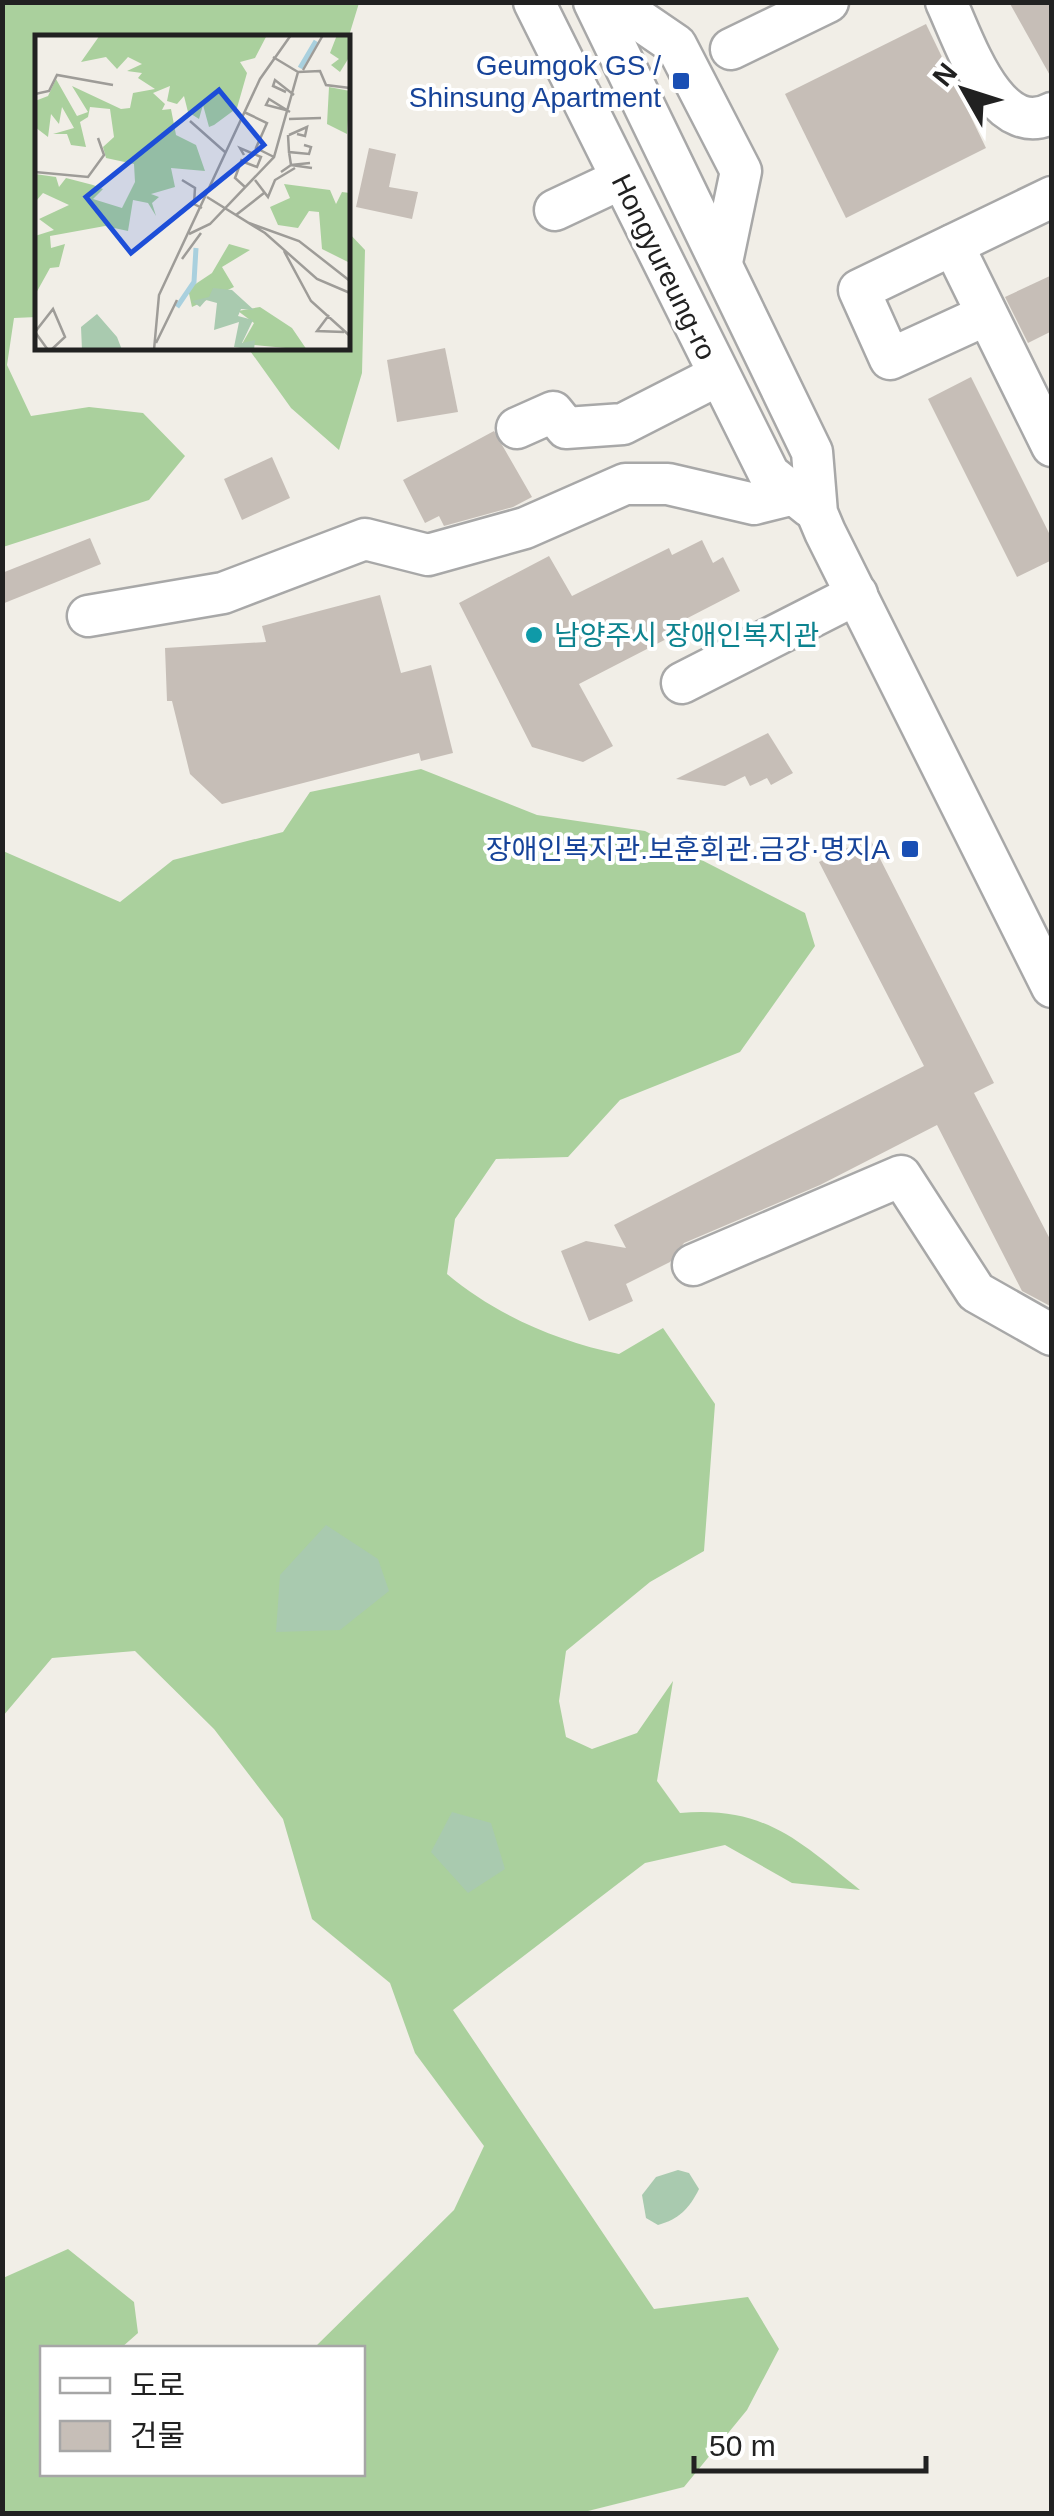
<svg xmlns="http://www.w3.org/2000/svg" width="1054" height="2516" viewBox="0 0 1054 2516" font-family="Helvetica,'Noto Sans KR',sans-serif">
<rect width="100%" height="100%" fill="#f1eee7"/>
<!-- forest -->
<g fill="#aad09d">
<polygon points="2,3 359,3 348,39 38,38 37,317 14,318 7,365 31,416 89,407 143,413 185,456 149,500 3,547"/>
<polygon points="348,232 365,250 362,373 339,450 291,408 248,348 348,348"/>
<path d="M421,769L537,815L645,831L805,913L815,946L740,1052L620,1100L568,1157L496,1159L455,1219L447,1274C496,1315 557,1341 619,1354L663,1328L715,1404L704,1551L650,1582L566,1651L559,1701L566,1737L592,1749L637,1733L673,1681L657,1781L680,1813C765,1806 798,1840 860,1890L792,1883L725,1845L645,1863L453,2010L654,2309L748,2297L779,2349L747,2410L684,2487L576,2514L3,2513V2278L68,2249L134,2302L138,2333L121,2348H42V2474H362V2348H314L454,2210L484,2146L415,2053L390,1983L312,1919L283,1819L214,1729L135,1651L52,1658L3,1716V851L120,902L173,860L283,832L310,792Z"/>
</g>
<!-- cemetery -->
<g fill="#a9caaf">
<polygon points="326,1525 378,1559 389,1591 340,1630 276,1632 280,1575"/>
<polygon points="452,1812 491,1823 505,1869 468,1893 431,1852"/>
<path d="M678,2170L689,2173L699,2189C689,2209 679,2219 658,2225L646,2218L642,2195L656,2177Z"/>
</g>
<!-- building -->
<g fill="#c6beb7">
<polygon points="1009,2 1052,2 1052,79"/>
<polygon points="926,24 986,148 846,218 785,94"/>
<polygon points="369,148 396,154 389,187 418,192 412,219 356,207"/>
<polygon points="1052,275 1052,331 1028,343 1005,297"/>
<polygon points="445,348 458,412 397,422 387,360"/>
<polygon points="971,377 1052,539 1052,560 1017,577 928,399"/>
<polygon points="494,431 532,497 513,507 444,526 439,516 425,523 403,480"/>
<polygon points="272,457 290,498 242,520 224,479"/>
<polygon points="90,538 101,564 2,604 2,573"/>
<polygon points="702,540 713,563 723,557 740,591 676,624 680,632 579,684 613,746 583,762 532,747 459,603 549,556 572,596 669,548 672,555"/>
<polygon points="380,595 401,673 431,665 453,753 421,761 419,753 222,804 190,774 172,701 167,701 165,648 266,642 262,626"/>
<polygon points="768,733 793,773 771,785 767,778 750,786 745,776 725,786 676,779"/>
<polygon points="869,837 994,1083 974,1093 1052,1243 1052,1307 1022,1291 937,1125 820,1185 684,1243 670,1262 626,1284 633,1301 589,1321 561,1251 586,1241 626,1248 614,1225 924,1066 819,862"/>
</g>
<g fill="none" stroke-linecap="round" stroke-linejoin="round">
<defs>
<g id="minor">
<polyline points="534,2 769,474 810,507"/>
<polyline points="594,2 812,452 817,513 825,532 1052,987"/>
<polyline points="613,2 676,45 741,171 722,262"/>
<path d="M946,2C964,40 996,142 1052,113"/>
<polyline points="731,49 828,2"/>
<polyline points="555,210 621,179"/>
<polyline points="953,245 1052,446"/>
<polyline points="986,315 890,359 859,290 1052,197"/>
<polyline points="517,428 553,412 566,428 623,424 717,376"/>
<polyline points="88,616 223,593 365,539 428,555 525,528 625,484 668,484 754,504 794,494"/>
<polyline points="682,683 857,594"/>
<polyline points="693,1265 901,1176 976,1292 1052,1335"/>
</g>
</defs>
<!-- minor casing -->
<use href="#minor" stroke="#a8a8a8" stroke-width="45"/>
<!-- minor -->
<use href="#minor" stroke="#fff" stroke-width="40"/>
</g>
<!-- markers -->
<g fill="#1a4fb4" stroke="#fff" stroke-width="4">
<rect x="671" y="71" width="20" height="20" rx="5"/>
<rect x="900" y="839" width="20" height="20" rx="5"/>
</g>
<circle fill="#0f9aa8" stroke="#fff" stroke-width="4" cx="534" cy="635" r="10"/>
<g text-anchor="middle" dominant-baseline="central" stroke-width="8" stroke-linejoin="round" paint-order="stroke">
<!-- transit labels -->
<g font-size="28" fill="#164399" stroke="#fff" text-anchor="end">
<text x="661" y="65">Geumgok GS /<tspan x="661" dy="32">Shinsung Apartment</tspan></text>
<text x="890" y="849">장애인복지관.보훈회관.금강·명지A</text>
</g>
<!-- street labels -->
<g font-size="28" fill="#212121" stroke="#fff">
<text transform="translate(664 267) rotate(64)">Hongyureung-ro</text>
</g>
<!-- culture labels -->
<g font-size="28" fill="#0d838f" stroke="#fff" text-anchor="start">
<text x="554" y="635">남양주시 장애인복지관</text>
</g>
</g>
<!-- overview -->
<g transform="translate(35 35)">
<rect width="315" height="315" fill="#f1eee7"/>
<path d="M65,0H232L220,23L205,27L212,38L202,73L179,90L174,92L168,70L164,84L153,77L149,61L142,69L132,66L135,51L118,58L130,69L127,75L136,74L141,100L161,110L170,136L136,133L140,152L116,159L124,162L117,168L121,181L113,168L98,165L93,196L70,191L15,201L16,213L30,209L24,232L15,233L0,260V201L19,195L4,184L34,170L8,158L1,166L0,139L21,142L24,152L31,143L58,150L68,154L58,164L87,173L100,147L99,129L71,123L68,112L79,102L75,74L55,72L53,82L45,87L51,112L36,110L32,99H18L39,93L27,72L24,89L16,79L13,102L0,92V66L13,61L21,44L42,81L53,77L37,51L86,74L95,73L98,58L120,54L103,43L107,38L92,36L107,29L93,22L82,34L71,22L46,27ZM302,0H315V21L305,37L296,30L304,24L295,18ZM294,52L315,56L312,99L292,89ZM249,149L295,155L301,169L307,157L315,158V228L287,214L284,177L274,176L263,193L243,190L235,172L255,163ZM194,209L215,215L187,232L199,252L157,272L153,254L177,238ZM225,272L257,293L272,315L207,309L219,288L203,276Z" fill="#aad09d"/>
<path d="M178,253L197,255L219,275L206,274L203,281L218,285L207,308L220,305L219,315L199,312L204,287L179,295L182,268L171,265L165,272L157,266L174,262ZM62,279L82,302L87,315H47L46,292Z" fill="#a9caaf"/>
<path fill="none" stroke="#a9d0de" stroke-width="5" d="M265,33L281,6M142,272L159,247L161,213"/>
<path fill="none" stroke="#9e9c98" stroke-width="2.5" d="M268,35L288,0M263,37L285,36L291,50L315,53M251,57L238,51L240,45L259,60M0,59L14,56L22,40L78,50M251,75L231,70L234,64L255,77M209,77L232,88L221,113L239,122M254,84L286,83M155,86L190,117M253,100L254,117L274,119L276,112L269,110M254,100L272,92L270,101L262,99M254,117L256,130L275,128M207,124L200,143L210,152M206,126L222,132L226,122L205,113L209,120M0,137L53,142L69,120L63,103M246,137L256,130L277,133M147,145L160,153L159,169L167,173M220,145L233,162L240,145L260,133M172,162L230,198L282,244L315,258M201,180L229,158M214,188L264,206L315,246M154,199L175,189L239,122L263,37L238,22M249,216L276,266L315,301M147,224L166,198M294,280L282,296L309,297M121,308L142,265M13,315L0,297L18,274L30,302L16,315M119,315L124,260L225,44L256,0"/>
<path fill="#1d4ed8" fill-opacity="0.15" stroke="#1d4ed8" stroke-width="5" d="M184,55L229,110L96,218L51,162Z"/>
<rect width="315" height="315" fill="none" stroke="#212121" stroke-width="5"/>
</g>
<!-- border -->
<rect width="1054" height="2516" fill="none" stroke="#212121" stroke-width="10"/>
<!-- legend -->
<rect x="40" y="2346" width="325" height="130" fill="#ffffff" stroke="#a6a6a6" stroke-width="2.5"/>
<rect x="60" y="2378" width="50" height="15" fill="#ffffff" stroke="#a6a6a6" stroke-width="2.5"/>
<text x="130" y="2396" font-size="30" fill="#212121">도로</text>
<rect x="60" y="2421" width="50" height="30" fill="#c6beb7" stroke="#a6a6a6" stroke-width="2.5"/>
<text x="130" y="2446" font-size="30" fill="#212121">건물</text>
<!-- north arrow -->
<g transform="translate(964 90) rotate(309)" stroke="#ffffff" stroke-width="8" paint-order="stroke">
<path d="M0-8L18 38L0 25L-18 38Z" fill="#212121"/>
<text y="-15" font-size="28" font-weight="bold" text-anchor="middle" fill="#212121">N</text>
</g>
<!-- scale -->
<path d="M694 2456v15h232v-15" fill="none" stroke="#212121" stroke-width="5"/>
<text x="709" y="2456" font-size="30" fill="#212121" stroke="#ffffff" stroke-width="8" paint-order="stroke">50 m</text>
</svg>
